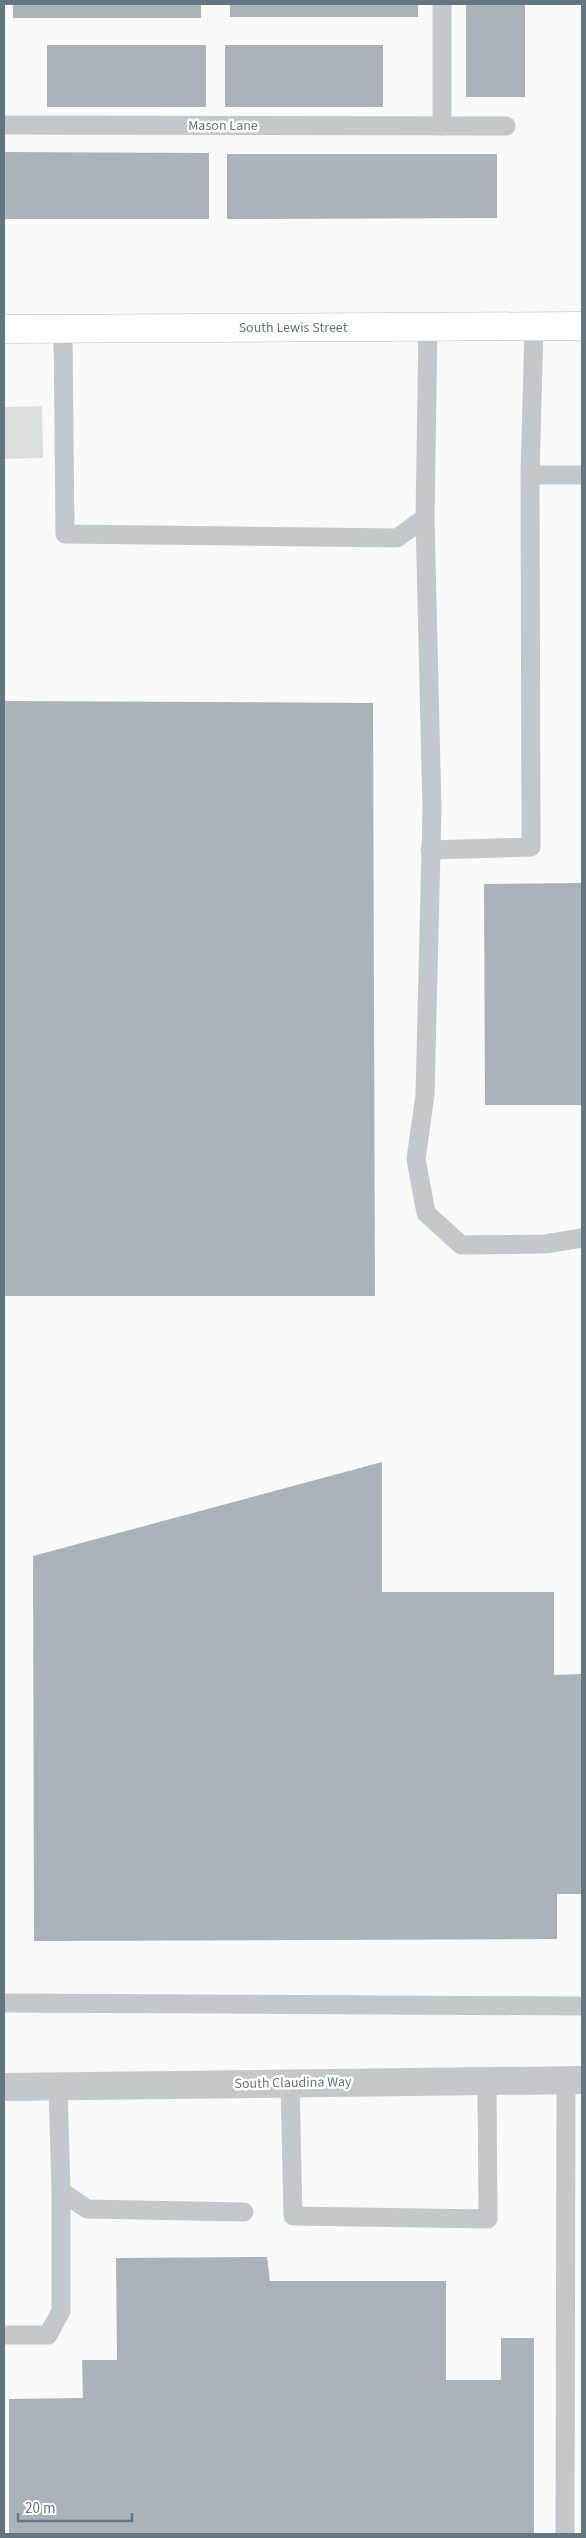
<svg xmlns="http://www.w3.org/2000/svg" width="586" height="2538" viewBox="0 0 586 2538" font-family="'Source Sans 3',sans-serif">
<rect width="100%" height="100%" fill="#fafaf8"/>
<!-- green -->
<polygon fill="#dadfd7" points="42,406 43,458 4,459 4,407"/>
<!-- building -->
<g fill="#aab3b9">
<rect x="13" y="4" width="188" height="14"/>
<rect x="230" y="4" width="188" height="13"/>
<rect x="466" y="4" width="59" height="93"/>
<rect x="47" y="45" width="159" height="62"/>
<rect x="225" y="45" width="158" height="62"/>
<polygon points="4,152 209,153 209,219 4,219"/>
<polygon points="227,154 497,154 497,218 227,219"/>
<polygon points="4,701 373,703 375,1296 4,1296"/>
<polygon points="582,883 582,1105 485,1105 484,884"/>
<polygon points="382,1462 382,1592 554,1592 554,1675 582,1674 582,1894 557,1894 557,1939 34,1941 33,1556"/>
<polygon points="267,2257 270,2281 446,2281 446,2380 501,2380 501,2338 534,2338 534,2534 9,2534 9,2399 83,2398 82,2360 117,2360 116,2258"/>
</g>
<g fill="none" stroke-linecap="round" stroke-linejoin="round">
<defs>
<polyline id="secondary" points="4,329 582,326"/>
</defs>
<!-- secondary casing -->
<use href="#secondary" stroke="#b3babf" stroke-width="29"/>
<!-- lane -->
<g stroke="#c3c8cc" stroke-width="19">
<polyline points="442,4 442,126"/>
<polyline points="4,125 506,126"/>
<polyline points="534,327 530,475 582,475"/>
<polyline points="63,329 65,534 397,538 425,518 428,327"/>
<polyline points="425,518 432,810 425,1095 416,1159 426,1213 461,1245 545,1244 582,1238"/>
<polyline points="430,850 531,847 530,475"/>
<polyline points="4,2003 582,2006"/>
<polyline points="290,2083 293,2216 488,2219 487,2081"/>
<polyline points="58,2086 61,2191 87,2209 244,2212"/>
<polyline points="4,2335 48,2335 61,2311 61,2191"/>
<polyline points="565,2534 566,2080"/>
</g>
<!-- street -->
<polyline stroke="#c3c8cc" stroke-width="28" points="4,2087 582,2080"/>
<!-- secondary -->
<use href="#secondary" stroke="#fff" stroke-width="28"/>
</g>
<g text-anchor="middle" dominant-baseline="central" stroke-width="5" stroke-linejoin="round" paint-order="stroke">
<!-- street labels -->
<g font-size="14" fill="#657683" stroke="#fff">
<text x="223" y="126">Mason Lane</text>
<text x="293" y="328">South Lewis Street</text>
<text transform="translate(293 2083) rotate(-1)">South Claudina Way</text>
</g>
</g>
<!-- border -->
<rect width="586" height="2538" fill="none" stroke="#657683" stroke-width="10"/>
<!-- scale -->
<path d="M18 2513v8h114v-8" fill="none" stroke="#657683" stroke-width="2.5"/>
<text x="25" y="2513" font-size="15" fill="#657683" stroke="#ffffff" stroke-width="4" paint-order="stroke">20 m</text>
</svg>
